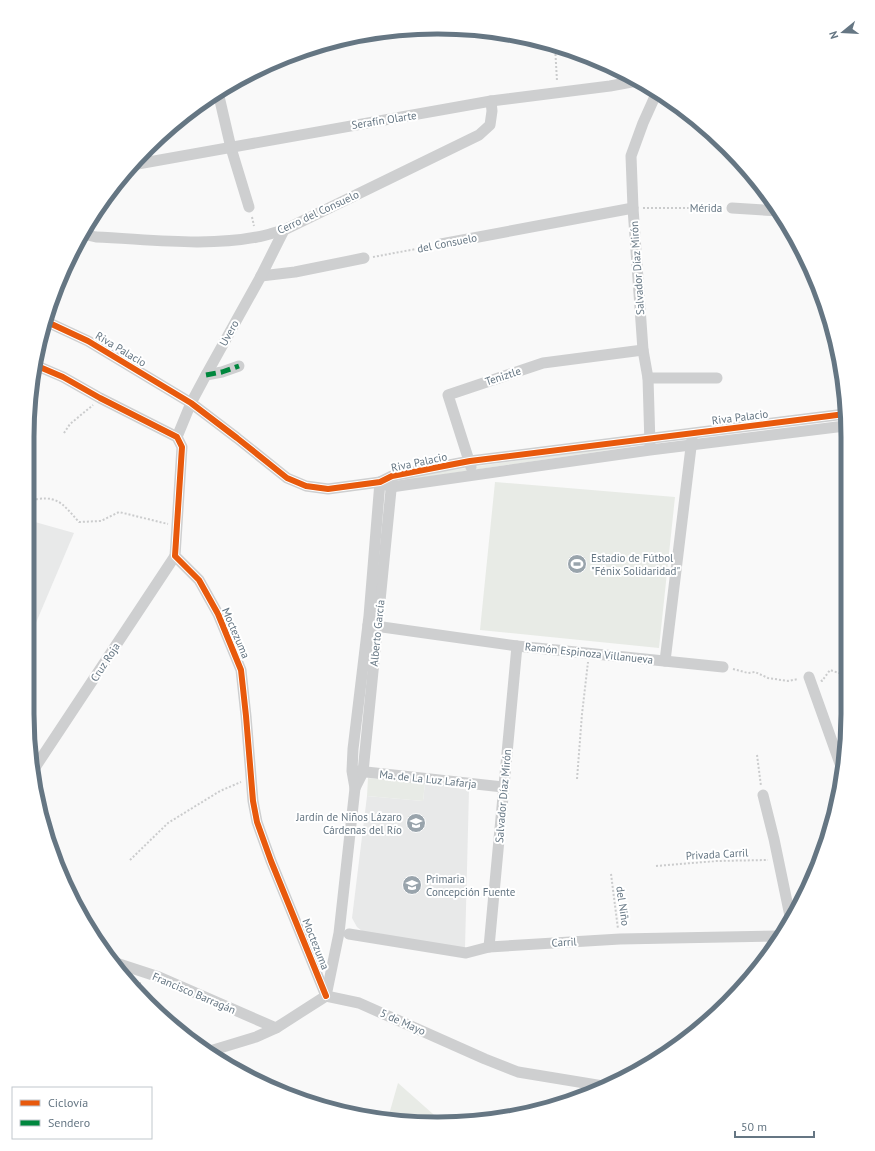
<svg xmlns="http://www.w3.org/2000/svg" width="875" height="1151" viewBox="0 0 875 1151" font-family="'PT Sans',sans-serif">
<rect width="100%" height="100%" fill="#f9f9f9"/>
<!-- built -->
<g fill="#e8e9e9">
<polygon points="28,520 74,533 27,644"/>
<polygon points="425,783 469,790 465,948 367,935 357,927 352,918 367,796 423,801"/>
</g>
<!-- green -->
<g fill="#e8ebe6">
<polygon points="630,444 632,445 630,447 405,480 404,478 405,477"/>
<polygon points="495,482 675,497 659,648 480,630"/>
<polygon points="368,778 425,783 423,801 367,796"/>
<polygon points="398,1083 442,1122 388,1118"/>
</g>
<g fill="none" stroke-linecap="round" stroke-linejoin="round">
<!-- path -->
<g stroke="#cbcccd" stroke-width="2" stroke-dasharray="2 2" stroke-linecap="butt">
<polyline points="555,46 557,81"/>
<polyline points="643,208 723,208"/>
<polyline points="252,217 254,226"/>
<polyline points="373,257 432,246"/>
<polyline points="64,433 70,424 93,405"/>
<path d="M28,501C57,494 61,502 79,522L101,521L119,512L168,524"/>
<polyline points="733,669 748,673 755,672 768,678 788,681 798,679"/>
<polyline points="821,680 822,681 830,670 839,673 844,670"/>
<polyline points="757,755 761,786"/>
<polyline points="577,779 582,714 588,662"/>
<polyline points="130,860 168,823 220,791 241,782"/>
<polyline points="656,866 716,861 768,860"/>
<polyline points="611,874 618,929"/>
<polyline points="132,985 141,983"/>
<polyline points="227,1057 228,1063"/>
</g>
<!-- minor -->
<g stroke="#cecfd0" stroke-width="11">
<polyline points="218,92 231,148 249,207"/>
<polyline points="132,165 491,101 610,86 637,81"/>
<polyline points="732,208 779,211"/>
<path d="M83,234L96,237C147,239 206,247 257,237C266,236 275,232 284,230L479,135L490,125L492,111L491,101"/>
<polyline points="441,244 633,208"/>
<polyline points="261,276 295,272 364,258"/>
<polyline points="45,321 88,341 191,403 237,438 287,478 306,486 328,489 380,482 392,476 470,461 845,414"/>
<polyline points="35,365 63,377 100,398 177,437 182,447 175,556 199,580 218,614 241,670 246,716 253,801 257,822 271,861 326,996"/>
<polyline points="206,375 222,372 239,366"/>
<polyline points="648,378 717,378"/>
<polyline points="177,437 191,403 206,375 261,276 284,230"/>
<polyline points="650,445 648,378 643,350 633,208 631,156 643,123 657,92"/>
<polyline points="471,467 448,395 543,363 643,350"/>
<polyline points="380,482 391,487 650,450 845,426"/>
<polyline points="368,625 517,646 723,667"/>
<polyline points="665,661 692,439"/>
<polyline points="809,677 843,772"/>
<polyline points="34,769 175,556"/>
<polyline points="357,771 503,787"/>
<polyline points="355,788 363,772 392,480"/>
<polyline points="763,795 774,839 791,921"/>
<polyline points="349,934 466,953 489,947 620,939 781,936"/>
<polyline points="489,947 517,646"/>
<polyline points="110,961 159,977 276,1028"/>
<polyline points="326,996 339,933 355,788 352,771 353,749 369,616 380,482"/>
<polyline points="210,1051 256,1037 276,1028 326,996 359,1003 485,1059 518,1072 603,1086"/>
</g>
<!-- quiet -->
<polyline stroke="#00873e" stroke-width="5" stroke-dasharray="10 5" stroke-linecap="butt" points="206,375 222,372 239,366"/>
<defs>
<g id="cycleway">
<polyline points="45,321 88,341 191,403 237,438 287,478 306,486 328,489 380,482 392,476 470,461 845,414"/>
<polyline points="35,365 63,377 100,398 177,437 182,447 175,556 199,580 218,614 241,670 246,716 253,801 257,822 271,861 326,996"/>
</g>
</defs>
<!-- cycleway casing -->
<use href="#cycleway" stroke="#fff" stroke-width="8"/>
<!-- cycleway -->
<use href="#cycleway" stroke="#e8590c" stroke-width="6"/>
</g>
<!-- icons -->
<defs>
<symbol id="stadium-disc" viewBox="-11 -11 22 22"><circle r="9.5" fill="#99a4ac" stroke="#fff"/><path d="M0-5a6.5 5 0 1 0 0 10a6.5 5 0 1 0 0-10ZM-3.5-1.8h7v3.6h-7Z" fill="#fff"/></symbol>
<symbol id="school-disc" viewBox="-11 -11 22 22"><circle r="9.5" fill="#99a4ac" stroke="#fff"/><path d="M0-5L7-2L0 1L-7-2ZM-4 1L0 2.5L4 1V4Q0 6-4 4Z" fill="#fff"/></symbol>
</defs>
<g fill-rule="evenodd">
<use href="#stadium-disc" x="566" y="553" width="22" height="22"/>
<use href="#school-disc" x="405" y="812" width="22" height="22"/>
<use href="#school-disc" x="401" y="874" width="22" height="22"/>
</g>
<g text-anchor="middle" dominant-baseline="central" stroke-width="4" stroke-linejoin="round" paint-order="stroke">
<!-- street labels -->
<g font-size="11" fill="#657683" stroke="#fff">
<text transform="translate(384 120) rotate(-9)">Serafín Olarte</text>
<text x="706" y="208">Mérida</text>
<text transform="translate(318 212) rotate(-25)">Cerro del Consuelo</text>
<text transform="translate(447 243) rotate(-11)">del Consuelo</text>
<text transform="translate(637 268) rotate(-94)">Salvador Díaz Mirón</text>
<text transform="translate(229 333) rotate(-61)">Uvero</text>
<text transform="translate(121 349) rotate(31)">Riva Palacio</text>
<text transform="translate(503 376) rotate(-18)">Teniztle</text>
<text transform="translate(740 417) rotate(-7)">Riva Palacio</text>
<text transform="translate(419 462) rotate(-12)">Riva Palacio</text>
<text transform="translate(236 633) rotate(67)">Moctezuma</text>
<text transform="translate(377 633) rotate(-84)">Alberto García</text>
<text transform="translate(589 653) rotate(6)">Ramón Espinoza Villanueva</text>
<text transform="translate(105 662) rotate(-57)">Cruz Roja</text>
<text transform="translate(428 779) rotate(6)">Ma. de La Luz Lafarja</text>
<text transform="translate(503 796) rotate(-85)">Salvador Díaz Mirón</text>
<text transform="translate(717 854) rotate(-3)">Privada Carril</text>
<text transform="translate(623 906) rotate(82)">del Niño</text>
<text transform="translate(564 942) rotate(-3)">Carril</text>
<text transform="translate(316 944) rotate(68)">Moctezuma</text>
<text transform="translate(194 993) rotate(23)">Francisco Barragán</text>
<text transform="translate(403 1022) rotate(24)">5 de Mayo</text>
</g>
<!-- poi labels -->
<g font-size="11" fill="#657683" stroke="#fff" text-anchor="start">
<text x="591" y="558">Estadio de Fútbol<tspan x="591" dy="13">"Fénix Solidaridad"</tspan></text>
<text x="402" y="817" text-anchor="end">Jardín de Niños Lázaro<tspan x="402" dy="13">Cárdenas del Río</tspan></text>
<text x="426" y="879">Primaria<tspan x="426" dy="13">Concepción Fuente</tspan></text>
</g>
</g>
<!-- crop -->
<path d="M0 0H875V1151H0ZM437 34H438A403 403 0 0 1 841 437V714A403 403 0 0 1 438 1117H437A403 403 0 0 1 34 714V437A403 403 0 0 1 437 34Z" fill="#fff" fill-rule="evenodd"/>
<path fill="none" stroke="#657683" stroke-width="5" d="M437 34H438A403 403 0 0 1 841 437V714A403 403 0 0 1 438 1117H437A403 403 0 0 1 34 714V437A403 403 0 0 1 437 34Z"/>
<!-- legend -->
<rect x="12" y="1087" width="140" height="52" fill="#ffffff" stroke="#c1c8cd"/>
<rect x="20" y="1100" width="20" height="6" fill="#e8590c" stroke="#c1c8cd"/>
<text x="48" y="1107" font-size="12" fill="#657683">Ciclovía</text>
<rect x="20" y="1120" width="20" height="6" fill="#00873e" stroke="#c1c8cd"/>
<text x="48" y="1127" font-size="12" fill="#657683">Sendero</text>
<!-- north arrow -->
<g transform="translate(843 32) rotate(252)" stroke="#ffffff" stroke-width="3" paint-order="stroke">
<path d="M0-3L7 15L0 10L-7 15Z" fill="#657683"/>
<text y="-6" font-size="11" font-weight="bold" text-anchor="middle" fill="#657683">N</text>
</g>
<!-- scale -->
<path d="M735 1131v6h79v-6" fill="none" stroke="#657683" stroke-width="2"/>
<text x="741" y="1131" font-size="12" fill="#657683" stroke="#ffffff" stroke-width="3" paint-order="stroke">50 m</text>
</svg>
